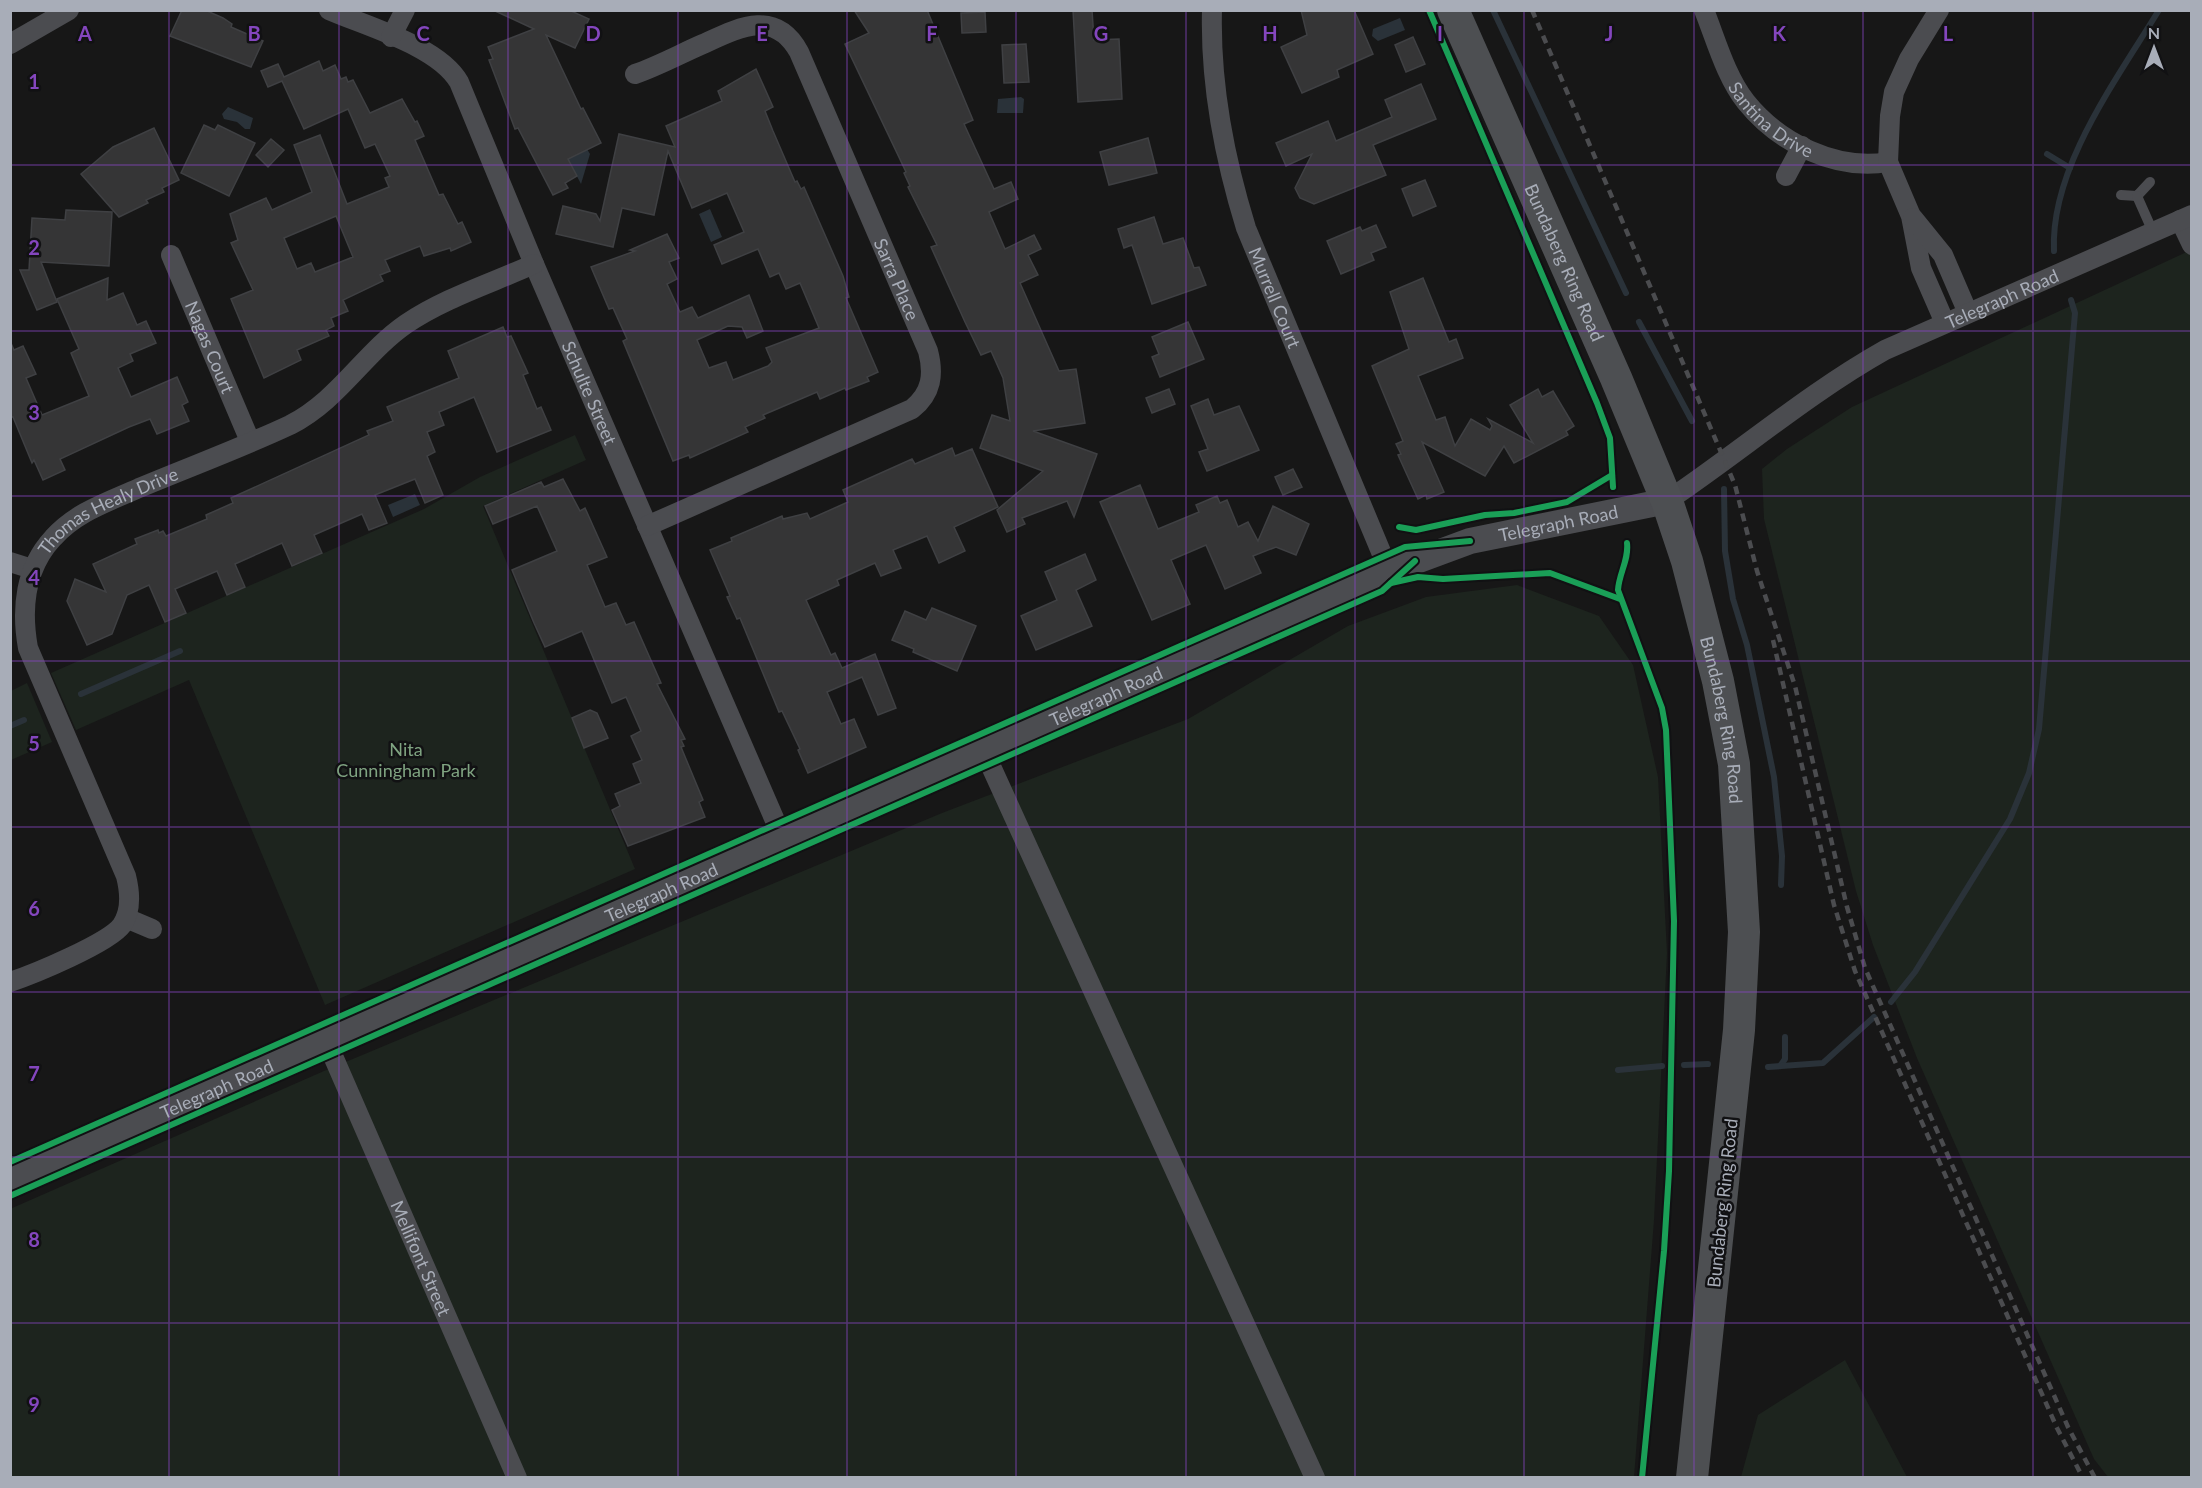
<svg xmlns="http://www.w3.org/2000/svg" width="2202" height="1488" viewBox="0 0 2202 1488" font-family="Lato,sans-serif">
<rect width="100%" height="100%" fill="#171717"/>
<!-- green -->
<g fill="#1d241e">
<polygon points="2191,250 2191,1477 2108,1477 2094,1459 1917,1058 1873,945 1856,891 1764,519 1762,469 1787,449 1852,407"/>
<polygon points="575,435 586,460 483,506 635,869 325,1005 189,680 76,730 51,673 424,509 480,477"/>
<polygon points="1517,585 1599,616 1633,665 1658,777 1667,953 1654,1220 1634,1477 11,1477 10,1209 324,1071 942,813 1188,719 1348,626 1426,597"/>
<polygon points="27,683 52,742 11,760 11,691"/>
<polygon points="1845,1360 1907,1477 1741,1477 1758,1415"/>
</g>
<!-- water -->
<g fill="#2a3239">
<polygon points="1400,18 1405,30 1378,41 1372,36 1373,29"/>
<polygon points="1021,97 1024,99 1023,113 997,113 998,99"/>
<polygon points="228,107 253,118 250,129 245,129 237,122 224,119 222,114"/>
<polygon points="587,149 590,154 581,184 568,159"/>
<polygon points="710,209 722,237 711,242 699,214"/>
<polygon points="415,494 420,505 393,517 388,505"/>
</g>
<g fill="none" stroke-linecap="round" stroke-linejoin="round">
<!-- stream -->
<g stroke="#2a3239" stroke-width="6">
<polyline points="1493,10 1626,293"/>
<polyline points="2047,154 2070,168"/>
<path d="M2054,251C2050,168 2117,79 2159,10"/>
<polyline points="1639,322 1692,421"/>
<polyline points="1724,489 1725,551 1733,599 1747,645 1774,777 1782,856 1781,885"/>
<polyline points="81,694 180,651"/>
<polyline points="10,726 24,720"/>
<polyline points="1891,1002 1915,972 2010,819 2029,773 2039,729 2075,313 2071,300"/>
<polyline points="1684,1065 1708,1064"/>
<polyline points="1780,1066 1785,1059 1785,1037"/>
<polyline points="1768,1067 1823,1063 1874,1017"/>
<polyline points="1618,1070 1662,1066"/>
</g>
</g>
<!-- building -->
<g fill="#353536" stroke="#3f4043" stroke-width="1.5" fill-rule="evenodd">
<polygon points="182,10 205,10 223,18 232,24 231,27 263,41 251,67 170,36"/>
<polygon points="493,10 569,10 589,19 575,48 546,35 581,109 583,108 601,143 568,159 577,176 565,183 568,188 553,195 518,128 515,129 489,60 493,59 488,47 534,29"/>
<polygon points="854,10 927,10 973,120 964,124 994,189 1011,182 1018,199 989,212 1005,249 1034,235 1041,249 1028,255 1038,275 1020,283 1059,371 1076,369 1085,423 1033,431 1097,454 1074,517 1067,501 1022,518 1025,524 1007,532 997,510 1043,471 980,448 992,415 1010,421 1003,378 991,351 981,355 965,322 931,247 937,245 908,187 910,186 904,173 906,172 845,44 869,33"/>
<polygon points="1073,10 1092,10 1094,40 1119,39 1122,99 1078,102"/>
<polygon points="1301,10 1354,10 1373,54 1337,70 1339,77 1302,93 1281,47 1307,35"/>
<polygon points="985,12 986,32 962,33 961,13"/>
<polygon points="1413,37 1425,64 1406,72 1395,45"/>
<polygon points="1026,44 1029,82 1004,83 1002,45"/>
<path d="M319,61L323,71L335,65L341,79L346,77L348,82L353,80L370,113L402,99L415,122L417,121L424,136L415,140L439,195L443,194L458,224L462,222L471,242L451,251L450,248L424,256L420,246L385,260L390,271L380,275L383,281L343,300L348,311L331,318L334,326L326,330L329,336L297,350L301,360L264,378L231,299L253,290L231,243L238,240L230,214L266,198L272,210L312,192L294,145L320,135L347,204L389,187L385,178L390,176L375,144L365,148L348,109L304,129L282,81L268,87L261,71L278,64L284,77ZM336,216L353,257L315,272L311,263L297,269L284,238Z"/>
<polygon points="756,69 773,107 765,111 773,131 795,182 797,181 801,189 804,187 843,276 849,297 846,298 878,372 867,377 869,381 846,390 845,388 820,399 817,392 763,415 765,418 745,427 748,432 690,458 689,455 673,461 623,341 627,339 613,308 609,309 591,267 635,251 630,250 667,234 679,258 669,262 677,279 667,284 680,312 692,307 698,318 749,295 763,331 747,338 742,327 728,326 697,340 709,368 726,362 733,380 768,366 772,362 766,348 819,328 800,283 786,289 779,273 770,277 758,249 722,264 714,245 744,232 727,193 692,208 668,151 654,215 622,208 613,247 556,234 563,206 596,214 600,221 619,134 675,147 666,126 722,101 718,91"/>
<polygon points="1421,84 1436,119 1373,145 1386,175 1314,204 1300,198 1295,188 1312,154 1286,166 1276,143 1328,121 1336,141 1392,117 1385,100"/>
<polygon points="204,125 215,130 218,125 255,143 229,196 181,173"/>
<polygon points="154,128 179,180 162,188 164,192 146,200 148,203 119,217 81,174 113,147"/>
<polygon points="1148,138 1157,173 1109,185 1100,152"/>
<polygon points="271,139 284,150 268,167 256,155"/>
<polygon points="1425,180 1436,206 1413,216 1402,189"/>
<polygon points="66,210 112,212 109,266 41,262 57,302 37,310 20,270 29,270 32,218 65,220"/>
<polygon points="1154,217 1163,244 1183,238 1194,268 1199,267 1206,285 1152,304 1132,245 1124,248 1118,229"/>
<polygon points="1376,225 1386,247 1371,253 1374,260 1341,274 1327,241 1360,227 1362,231"/>
<polygon points="108,278 107,300 123,293 137,325 146,321 156,343 130,354 133,361 118,368 131,397 177,377 188,402 182,405 189,421 157,434 150,419 129,427 60,459 65,470 43,480 34,460 32,463 13,417 10,417 10,341 14,350 23,346 36,374 26,378 42,415 89,396 71,353 79,349 57,299"/>
<polygon points="1423,278 1449,342 1456,339 1463,358 1418,376 1436,420 1445,417 1455,446 1471,419 1490,430 1492,426 1488,419 1533,443 1510,405 1538,389 1542,397 1553,391 1574,426 1566,431 1568,435 1514,463 1504,446 1485,476 1422,442 1444,492 1427,499 1426,495 1418,499 1398,455 1401,454 1396,444 1403,441 1372,366 1409,349 1390,292"/>
<polygon points="1188,322 1204,359 1160,377 1152,357 1159,354 1152,337"/>
<polygon points="503,327 507,337 511,336 528,373 523,375 537,409 541,407 551,430 497,452 474,397 439,412 444,425 427,432 435,452 427,456 443,495 425,503 415,479 375,495 387,523 369,530 362,514 314,535 322,553 292,566 282,543 235,564 245,587 227,595 217,571 175,589 186,613 165,622 149,585 127,595 112,634 87,645 67,601 75,579 106,592 93,564 137,544 135,539 158,530 159,533 163,531 166,536 207,519 206,515 233,503 231,498 369,435 367,431 393,421 387,407 459,378 448,351"/>
<polygon points="1169,389 1175,404 1152,413 1146,398"/>
<polygon points="1208,399 1214,415 1239,406 1259,450 1207,471 1199,452 1208,449 1191,406"/>
<polygon points="952,448 955,456 972,449 998,507 954,527 965,551 939,563 927,536 893,550 901,568 881,576 875,563 837,580 839,585 806,600 831,655 835,653 842,668 875,654 896,708 878,715 862,677 827,692 841,724 854,719 866,747 808,773 798,750 800,749 782,711 779,712 740,618 737,619 727,597 730,596 710,550 732,541 731,538 782,516 783,519 807,513 810,519 848,502 843,490 912,459 915,464"/>
<polygon points="1293,469 1302,487 1283,495 1275,477"/>
<polygon points="563,479 580,511 585,508 607,557 587,565 605,607 616,603 626,625 634,622 661,683 657,684 685,739 681,740 684,746 681,747 703,800 699,802 705,817 628,846 612,810 620,806 615,794 641,783 633,764 642,760 631,736 641,731 626,697 612,703 582,631 545,647 534,623 512,570 557,551 537,506 493,524 485,506 541,482 544,487"/>
<polygon points="1140,485 1158,529 1199,512 1196,505 1217,496 1220,503 1227,500 1238,527 1248,522 1258,541 1273,506 1309,524 1296,555 1276,547 1253,556 1261,573 1225,589 1206,545 1171,560 1190,604 1152,620 1100,502"/>
<polygon points="1085,554 1096,580 1076,590 1092,626 1036,650 1021,616 1057,600 1045,572"/>
<polygon points="932,608 976,626 957,671 913,652 914,649 892,640 905,611 926,620"/>
<polygon points="590,710 597,713 608,738 584,748 572,718"/>
</g>
<g fill="none" stroke-linecap="round" stroke-linejoin="round">
<!-- service -->
<g stroke="#4b4c50" stroke-width="10">
<polyline points="2121,195 2137,196 2150,182"/>
<polyline points="2137,196 2153,232"/>
</g>
<!-- minor -->
<g stroke="#4b4c50" stroke-width="20">
<path id="s1" d="M329,10C368,27 438,46 459,82L534,264L783,839"/>
<path id="s2" d="M1212,10C1210,85 1224,157 1246,228L1389,571"/>
<path id="s3" d="M1704,10C1716,40 1726,77 1746,102C1779,143 1836,171 1888,162"/>
<polyline points="1939,10 1909,59 1894,92 1890,116 1888,162 1911,216 1921,268 1945,323"/>
<polyline points="391,37 405,10"/>
<polyline points="10,44 69,10"/>
<path id="s4" d="M635,74C658,66 680,54 703,44C738,28 775,8 799,52L928,351C934,374 932,393 912,409L647,526"/>
<polyline points="1786,176 1802,146"/>
<polyline points="1913,218 1943,255 1968,313"/>
<polyline points="2180,220 2192,245"/>
<path id="s5" d="M171,255L250,441"/>
<path id="s6" d="M1667,501C1740,452 1807,394 1885,350L2192,215"/>
<polyline points="10,562 32,569"/>
<polyline points="984,751 1315,1478"/>
<polyline points="126,918 152,929"/>
<path id="s7" d="M10,982C34,974 109,943 122,925C132,910 130,892 126,876L28,648C21,609 25,568 53,538C76,512 108,502 139,488C189,467 241,448 290,425C338,401 364,353 406,324C444,298 492,283 534,264"/>
<path id="s8" d="M326,1040L517,1478"/>
</g>
<!-- tertiary -->
<path stroke="#4b4c50" stroke-width="26" id="s9" d="M10,1180L1389,571L1470,541L1667,501"/>
<!-- primary -->
<path stroke="#4d4f52" stroke-width="32" id="s10" d="M1453,10L1616,378L1667,501L1687,561L1718,681L1734,764L1744,932L1739,1030L1692,1478"/>
<!-- rail -->
<g stroke="#4b4c4f" stroke-width="4.5" stroke-dasharray="8 6" stroke-linecap="butt">
<polyline points="1532,10 1735,485 1757,571 1795,686 1847,907 1865,968 2068,1427 2095,1478"/>
<polyline points="1773,640 1834,905 1855,971 2057,1428 2083,1478"/>
</g>
<defs>
<g id="cycleway">
<polyline points="1429,10 1597,403 1610,438 1613,487"/>
<polyline points="1399,527 1416,530 1485,515 1514,513 1567,502 1612,475"/>
<path d="M1627,543C1629,560 1619,573 1618,590L1662,708L1666,730L1674,921L1669,1171L1664,1251L1642,1478"/>
<polyline points="1391,583 1418,577 1443,579 1550,573 1620,599"/>
<polyline points="10,1162 1405,547 1470,541"/>
<polyline points="10,1196 1382,591 1415,561"/>
</g>
</defs>
<!-- cycleway casing -->
<use href="#cycleway" stroke="#111113" stroke-width="10"/>
<!-- cycleway -->
<use href="#cycleway" stroke="#1a9f57" stroke-width="6"/>
</g>
<!-- grid -->
<path fill="none" stroke="#8446be" stroke-width="1.5" stroke-opacity="0.55" d="M169,10V1478M339,10V1478M508,10V1478M678,10V1478M847,10V1478M1016,10V1478M1186,10V1478M1355,10V1478M1524,10V1478M1694,10V1478M1863,10V1478M2033,10V1478M10,165H2192M10,331H2192M10,496H2192M10,661H2192M10,827H2192M10,992H2192M10,1157H2192M10,1323H2192"/>
<g text-anchor="middle" dominant-baseline="central" stroke-width="5" stroke-linejoin="round" paint-order="stroke">
<!-- street labels -->
<g font-size="18" fill="#a8adb8" stroke="#111113">
<text stroke="none"><textPath href="#s3" startOffset="132">Santina Drive</textPath></text>
<text stroke="none"><textPath href="#s10" startOffset="276">Bundaberg Ring Road</textPath></text>
<text stroke="none"><textPath href="#s4" startOffset="432">Sarra Place</textPath></text>
<text stroke="none"><textPath href="#s2" startOffset="297">Murrell Court</textPath></text>
<text stroke="none"><textPath href="#s6" startOffset="393">Telegraph Road</textPath></text>
<text stroke="none"><textPath href="#s5" startOffset="100">Nagas Court</textPath></text>
<text stroke="none"><textPath href="#s1" startOffset="488">Schulte Street</textPath></text>
<text stroke="none"><textPath href="#s7" startOffset="604">Thomas Healy Drive</textPath></text>
<text stroke="none"><textPath href="#s9" startOffset="1684">Telegraph Road</textPath></text>
<text stroke="none"><textPath href="#s9" startOffset="1198">Telegraph Road</textPath></text>
<text stroke="none"><textPath href="#s10" startOffset="762">Bundaberg Ring Road</textPath></text>
<text stroke="none"><textPath href="#s9" startOffset="712">Telegraph Road</textPath></text>
<text stroke="none"><textPath href="#s9" startOffset="226">Telegraph Road</textPath></text>
<text transform="translate(1722 1203) rotate(-84)">Bundaberg Ring Road</text>
<text stroke="none"><textPath href="#s8" startOffset="238">Mellifont Street</textPath></text>
</g>
<!-- park labels -->
<g font-size="18" fill="#7fa381" stroke="#111113">
<text x="406" y="749">Nita<tspan x="406" dy="21">Cunningham Park</tspan></text>
</g>
</g>
<g font-size="20" text-anchor="middle" font-weight="bold" fill="#8446be" stroke="#111113" stroke-width="5" stroke-linejoin="round" paint-order="stroke">
<text x="85" y="41">A</text>
<text x="254" y="41">B</text>
<text x="423" y="41">C</text>
<text x="593" y="41">D</text>
<text x="762" y="41">E</text>
<text x="932" y="41">F</text>
<text x="1101" y="41">G</text>
<text x="1270" y="41">H</text>
<text x="1440" y="41">I</text>
<text x="1609" y="41">J</text>
<text x="1779" y="41">K</text>
<text x="1948" y="41">L</text>
<text x="34" y="89">1</text>
<text x="34" y="255">2</text>
<text x="34" y="420">3</text>
<text x="34" y="585">4</text>
<text x="34" y="751">5</text>
<text x="34" y="916">6</text>
<text x="34" y="1081">7</text>
<text x="34" y="1247">8</text>
<text x="34" y="1412">9</text>
</g>
<!-- border -->
<rect width="2202" height="1488" fill="none" stroke="#a8adb8" stroke-width="24"/>
<!-- north arrow -->
<g transform="translate(2154 48)" stroke="#111113" stroke-width="4.5" paint-order="stroke">
<path d="M0-4.5L10 22L0 15L-10 22Z" fill="#a8adb8"/>
<text y="-9" font-size="16" font-weight="bold" text-anchor="middle" fill="#a8adb8">N</text>
</g>
</svg>
